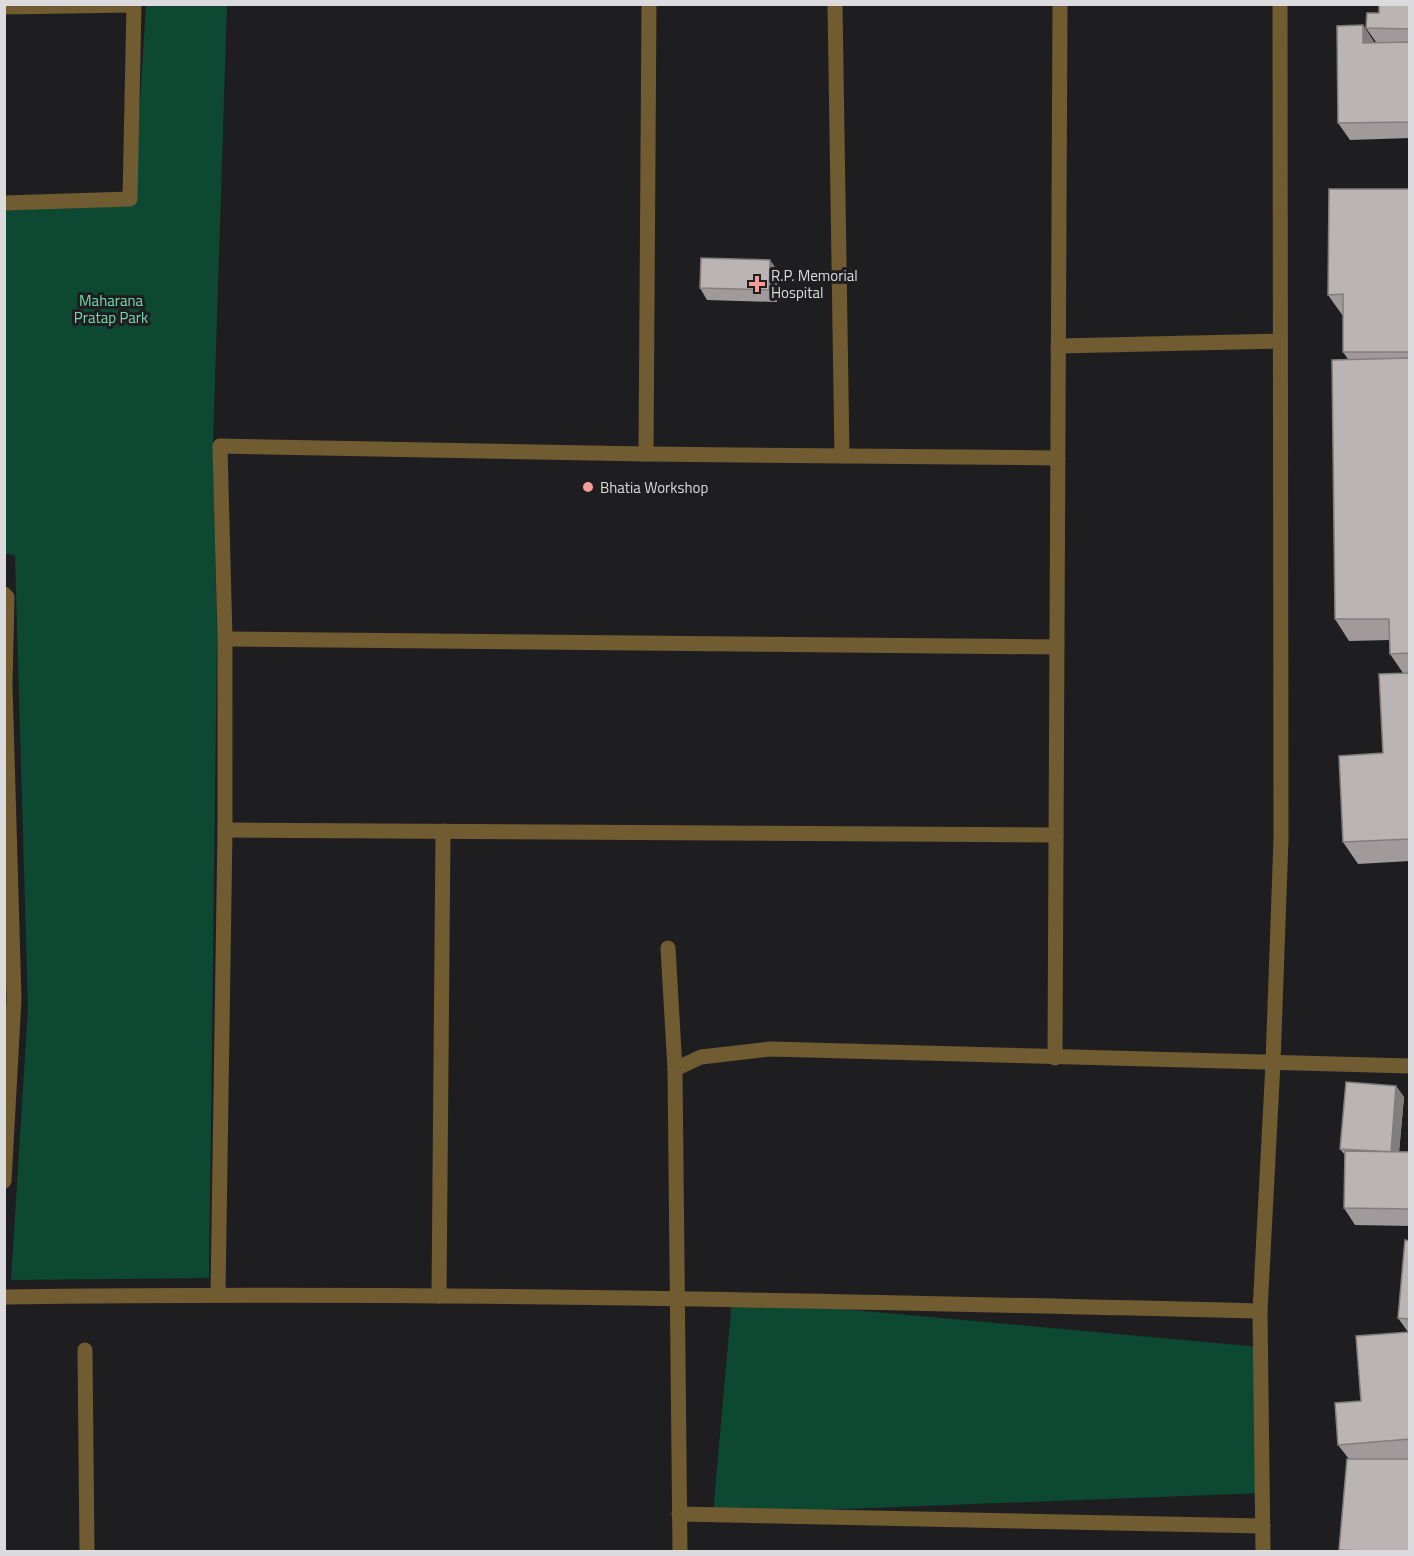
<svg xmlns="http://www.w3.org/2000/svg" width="1414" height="1556" viewBox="0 0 1414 1556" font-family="'Titillium Web',sans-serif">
<rect width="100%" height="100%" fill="#1e1e21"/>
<!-- green -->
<g fill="#0d4833">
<polygon points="146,5 227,5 213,443 217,638 209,1278 11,1280 28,1008 15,556 4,553 4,207 134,201"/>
<polygon points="732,1299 1260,1347 1262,1493 713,1514"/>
</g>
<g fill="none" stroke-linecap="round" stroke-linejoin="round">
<!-- minor -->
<g stroke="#715b31" stroke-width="15">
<polyline points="835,4 842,456"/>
<polyline points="4,7 134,5"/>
<polyline points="4,203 130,199 134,4"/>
<polyline points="1058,346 1280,341"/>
<polyline points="646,454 649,4"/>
<polyline points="4,594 7,597 5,685 14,999 4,1181"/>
<polyline points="225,639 1057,647"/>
<polyline points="225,830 1056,835"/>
<polyline points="668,948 675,1069 680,1552"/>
<polyline points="1055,1058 1060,4"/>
<polyline points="675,1069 701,1057 770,1049 1410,1066"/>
<polyline points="218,1294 225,830 225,639 220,446 646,454 1058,458"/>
<polyline points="439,1296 443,831"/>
<path d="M4,1297C423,1291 841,1301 1260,1311"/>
<polyline points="85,1350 87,1552"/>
<polyline points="679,1514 1263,1526"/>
<polyline points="1263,1552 1260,1311 1273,1063 1281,839 1280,4"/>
</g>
</g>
<!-- wall -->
<g fill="#a09b9a">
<polygon points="1410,4 1410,138 1350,140 1338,123 1363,25 1374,42 1376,42 1366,28 1379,13"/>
<polygon points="1410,189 1410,861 1358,864 1343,842 1383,753 1403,673 1390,654 1389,640 1349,641 1335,619 1348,359 1343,352 1343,316 1328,295"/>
<polygon points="778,271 777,302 707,300 700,288"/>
<polygon points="1396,1086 1404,1097 1399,1152 1410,1152 1410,1226 1355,1225 1344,1208 1345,1155 1340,1149"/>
<polygon points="1410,1241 1410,1551 1340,1551 1339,1550 1349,1459 1338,1445 1361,1401 1408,1332 1398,1318"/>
</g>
<!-- shaded-wall -->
<g fill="#827e7d">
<polygon points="1363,25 1374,42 1374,59 1363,43"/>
<polygon points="770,260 778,271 777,302 769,290"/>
<polygon points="1396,1086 1404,1097 1398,1164 1390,1153"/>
</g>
<!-- building -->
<g fill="#bab4b3" stroke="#827e7d" stroke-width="1.5">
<polygon points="1379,4 1410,4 1410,29 1366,28 1367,13 1379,13"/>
<polygon points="1363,25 1363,43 1410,42 1410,122 1338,123 1337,26"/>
<polygon points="1329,189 1410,189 1410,352 1343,352 1343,294 1328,295"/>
<polygon points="701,258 770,260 769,290 700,288"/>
<polygon points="1410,358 1410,653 1390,654 1389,619 1335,619 1332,360"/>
<polygon points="1410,673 1410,839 1343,842 1339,756 1383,753 1379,674"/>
<polygon points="1346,1082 1396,1086 1391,1152 1340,1149"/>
<polygon points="1345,1151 1410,1152 1410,1209 1344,1208"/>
<polygon points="1405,1240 1410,1241 1410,1319 1398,1318"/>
<polygon points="1410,1332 1410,1439 1338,1445 1335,1403 1361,1401 1356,1336"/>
<polygon points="1347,1459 1410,1459 1410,1551 1365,1551 1339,1550"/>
</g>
<!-- markers -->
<g fill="#f59b9a" stroke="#1e1e21" stroke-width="2">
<path d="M754 275h6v6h6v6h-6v6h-6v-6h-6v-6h6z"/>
<circle cx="588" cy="487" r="6"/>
</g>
<g text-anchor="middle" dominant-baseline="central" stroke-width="6" stroke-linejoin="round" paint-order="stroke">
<!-- poi labels -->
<g font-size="15" fill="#dbdbdd" stroke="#1e1e21" text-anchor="start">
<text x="771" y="275">R.P. Memorial<tspan x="771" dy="17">Hospital</tspan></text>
<text x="600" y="487">Bhatia Workshop</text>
</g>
<!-- park labels -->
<g font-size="15" fill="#73daae" stroke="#1e1e21">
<text x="111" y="300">Maharana<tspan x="111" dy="17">Pratap Park</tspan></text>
</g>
</g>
<!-- border -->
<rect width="1414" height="1556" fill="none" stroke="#dbdbdd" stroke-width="12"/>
</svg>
